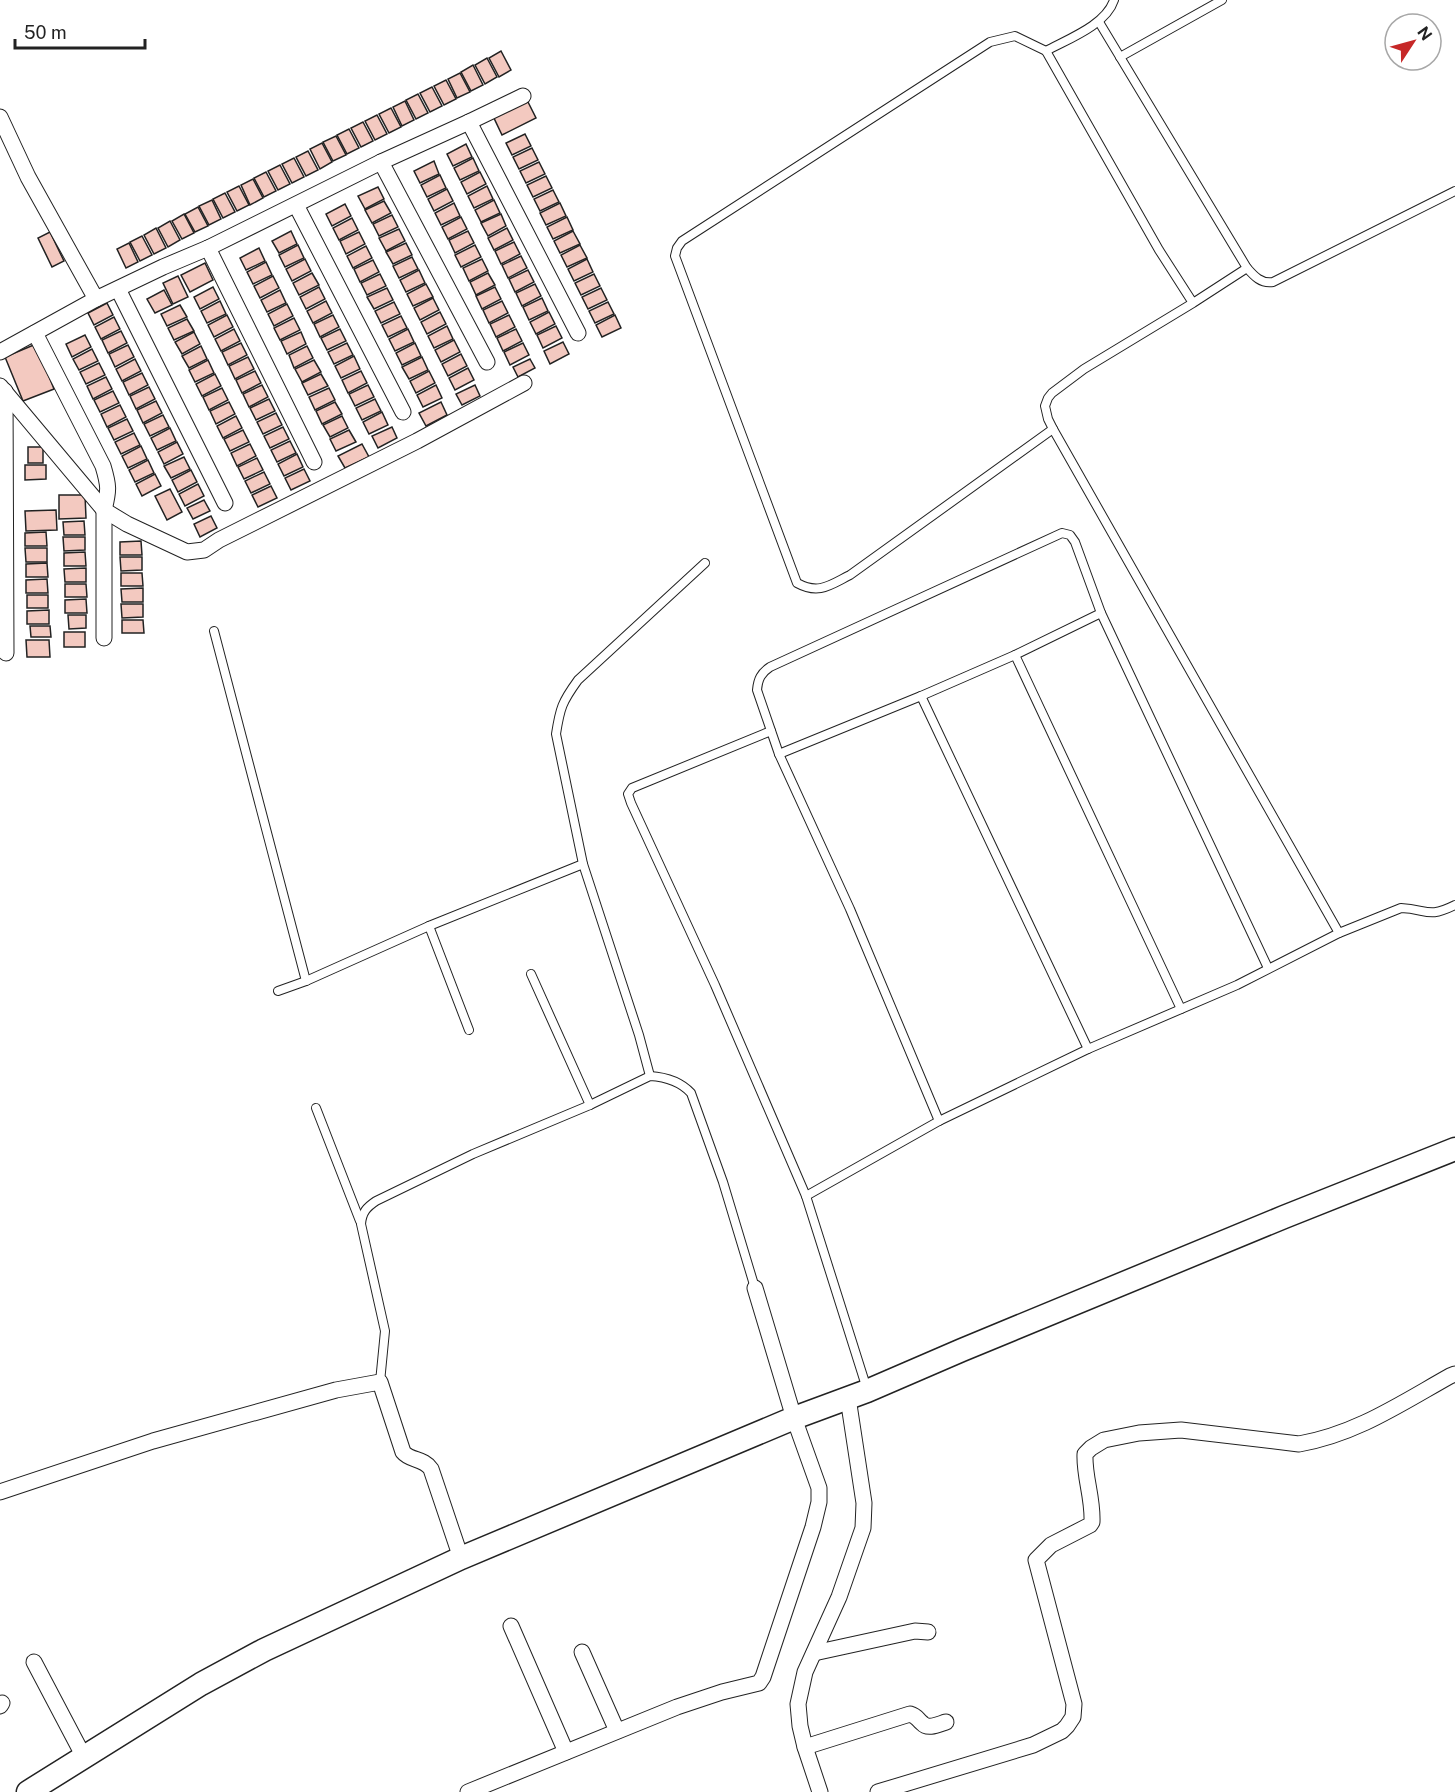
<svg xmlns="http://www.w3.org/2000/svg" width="1455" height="1792" viewBox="0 0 1455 1792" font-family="'Public Sans',sans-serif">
<rect width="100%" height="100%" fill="#fff"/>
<!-- building -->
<g fill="#f3c9c0" stroke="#222" stroke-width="1.5">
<polygon points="501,51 511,70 499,77 489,58"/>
<polygon points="487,58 497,77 485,84 475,65"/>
<polygon points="473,65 483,85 471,91 461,72"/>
<polygon points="460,73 470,92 457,98 448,79"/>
<polygon points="446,80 456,99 444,105 434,86"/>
<polygon points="432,87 442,106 430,112 420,93"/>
<polygon points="418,94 428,113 416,119 406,100"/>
<polygon points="527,100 536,118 502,135 493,116"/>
<polygon points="405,101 414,120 402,126 393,107"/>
<polygon points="391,108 401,127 389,133 379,114"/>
<polygon points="377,115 387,134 375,140 365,121"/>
<polygon points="363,122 373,141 361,147 351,128"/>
<polygon points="349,129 359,148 347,154 337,135"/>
<polygon points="525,134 531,146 512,155 506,143"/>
<polygon points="336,136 346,155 333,161 323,142"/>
<polygon points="322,143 332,162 320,169 310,149"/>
<polygon points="466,144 472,157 453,166 447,154"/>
<polygon points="532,148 538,160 519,169 513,157"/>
<polygon points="308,151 318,170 306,176 296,157"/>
<polygon points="294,158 304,177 292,183 282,164"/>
<polygon points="473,158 479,171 460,180 454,168"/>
<polygon points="434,161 439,174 420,183 414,171"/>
<polygon points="539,162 545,174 526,183 520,171"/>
<polygon points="280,165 290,184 278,190 268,171"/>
<polygon points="266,172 276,191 264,197 254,178"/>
<polygon points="480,172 486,184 467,194 461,182"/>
<polygon points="440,175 446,188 427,197 421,185"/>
<polygon points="546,176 552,188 533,197 527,185"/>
<polygon points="253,179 263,198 250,205 241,185"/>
<polygon points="239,186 249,205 237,211 227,192"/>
<polygon points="487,186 493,199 474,208 468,196"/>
<polygon points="378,187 384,199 365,209 358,196"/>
<polygon points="447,189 453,201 434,211 428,199"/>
<polygon points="553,190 559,202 540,211 534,199"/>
<polygon points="225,193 235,212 223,218 213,199"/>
<polygon points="212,200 221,219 209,225 199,206"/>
<polygon points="494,200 500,213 481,222 475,210"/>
<polygon points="384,201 391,213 372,223 365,210"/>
<polygon points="454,203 460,216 441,225 435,213"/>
<polygon points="560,203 566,216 546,225 540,213"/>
<polygon points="345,204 351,216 332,226 326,214"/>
<polygon points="198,207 208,226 195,232 185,214"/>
<polygon points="184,214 194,233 182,239 172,221"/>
<polygon points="501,214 506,226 488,236 481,223"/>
<polygon points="392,215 398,227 379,236 373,224"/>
<polygon points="461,217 467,229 448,239 442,227"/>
<polygon points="567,217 573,230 553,239 547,227"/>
<polygon points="352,218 358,230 339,240 333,228"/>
<polygon points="170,221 180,240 168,247 158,228"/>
<polygon points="156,228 166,248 154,254 144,235"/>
<polygon points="507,228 513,240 494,250 488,238"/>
<polygon points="399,229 405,241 386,251 379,238"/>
<polygon points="291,231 297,244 279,253 272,241"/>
<polygon points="468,231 474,243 455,253 449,240"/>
<polygon points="573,231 580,244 560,253 554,241"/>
<polygon points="50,232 64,261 52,267 38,238"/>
<polygon points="359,232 365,244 346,254 340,241"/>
<polygon points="142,236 152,255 140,261 130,242"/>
<polygon points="514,242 520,254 501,264 495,251"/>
<polygon points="129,243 138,262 126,268 117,249"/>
<polygon points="406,243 412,255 393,264 386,252"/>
<polygon points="298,245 304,258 285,267 279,255"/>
<polygon points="475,245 481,257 461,267 455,255"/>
<polygon points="580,245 587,258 567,267 561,255"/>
<polygon points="366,246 372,258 353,268 347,256"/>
<polygon points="259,248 265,261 246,270 240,258"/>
<polygon points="521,256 527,268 508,278 502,265"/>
<polygon points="412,257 418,269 399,278 393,266"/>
<polygon points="305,259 311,271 292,281 286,269"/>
<polygon points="482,259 488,271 469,281 463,268"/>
<polygon points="587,259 593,272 574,281 568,269"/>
<polygon points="373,260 379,272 360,282 354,269"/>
<polygon points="266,262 272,275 253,284 247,272"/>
<polygon points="205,263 213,280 190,292 181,275"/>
<polygon points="419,270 425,283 406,292 400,280"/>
<polygon points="528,270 534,282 515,292 509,279"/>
<polygon points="312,273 319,285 299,295 293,283"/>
<polygon points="488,273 495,285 476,295 470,282"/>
<polygon points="380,274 386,286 367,295 361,283"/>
<polygon points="594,274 600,286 581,295 575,283"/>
<polygon points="178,276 188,297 173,304 163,283"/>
<polygon points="273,276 279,288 260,298 254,286"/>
<polygon points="426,284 433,297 413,306 407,294"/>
<polygon points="535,284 541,296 522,306 516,293"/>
<polygon points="213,287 219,299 200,309 194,297"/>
<polygon points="319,287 325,299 306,309 300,297"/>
<polygon points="495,287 501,299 482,309 476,296"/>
<polygon points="387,288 393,300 374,309 367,297"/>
<polygon points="601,288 607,300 588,309 582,297"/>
<polygon points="164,290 172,305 155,313 147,299"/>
<polygon points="280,290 286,303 267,312 261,300"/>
<polygon points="433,298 439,310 420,320 414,308"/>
<polygon points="542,298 548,311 529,320 523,307"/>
<polygon points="220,301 226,314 207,323 201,311"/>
<polygon points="326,301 332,313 313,323 307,311"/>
<polygon points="502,301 508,313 489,323 483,310"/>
<polygon points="394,302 400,314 381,323 375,311"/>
<polygon points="608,302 614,314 595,323 589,311"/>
<polygon points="107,303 113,315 94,325 88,313"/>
<polygon points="287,304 293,316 274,326 268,314"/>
<polygon points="180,305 187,317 167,326 161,314"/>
<polygon points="440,312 446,324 427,334 421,322"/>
<polygon points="549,312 555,324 536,334 530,322"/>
<polygon points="227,315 233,327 214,337 208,325"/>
<polygon points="333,315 339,327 320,337 314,324"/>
<polygon points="509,315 515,327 496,337 490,324"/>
<polygon points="615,315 621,328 602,337 596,325"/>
<polygon points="401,316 407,328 388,337 382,325"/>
<polygon points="114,317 120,329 101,339 95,327"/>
<polygon points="294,318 300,330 280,340 274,328"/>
<polygon points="187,319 194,331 174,340 168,328"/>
<polygon points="447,326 453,339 434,348 428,336"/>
<polygon points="556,326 562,338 543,348 537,335"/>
<polygon points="234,329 240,341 221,351 215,339"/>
<polygon points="340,329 346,341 327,350 321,338"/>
<polygon points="408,329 414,342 395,351 389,339"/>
<polygon points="516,329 522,341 503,351 497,338"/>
<polygon points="121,331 127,343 108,353 102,340"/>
<polygon points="194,332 200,344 182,354 175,342"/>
<polygon points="301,332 306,344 287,354 281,341"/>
<polygon points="85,335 91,347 72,357 66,344"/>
<polygon points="454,340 460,352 441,362 435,350"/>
<polygon points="563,342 569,354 550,364 544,351"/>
<polygon points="241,343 247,355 228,365 222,352"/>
<polygon points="347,343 353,355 334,364 328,352"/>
<polygon points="415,343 421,356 402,365 396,353"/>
<polygon points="523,343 529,355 510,365 504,352"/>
<polygon points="36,344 54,389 23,401 5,357"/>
<polygon points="128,345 134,357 115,367 109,354"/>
<polygon points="201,346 207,359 189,368 182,356"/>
<polygon points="307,346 313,358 294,368 289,355"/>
<polygon points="92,349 98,361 79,370 73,359"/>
<polygon points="461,354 467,366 448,376 442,364"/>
<polygon points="354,356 360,369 341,378 335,366"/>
<polygon points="248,357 254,369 235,379 229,366"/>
<polygon points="422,357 428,370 409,379 402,367"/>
<polygon points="135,359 141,371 122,381 116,369"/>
<polygon points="530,359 535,368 518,377 513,367"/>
<polygon points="208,360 214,373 195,382 189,370"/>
<polygon points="314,360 321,372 302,382 295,369"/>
<polygon points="99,363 105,375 86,384 80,372"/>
<polygon points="468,368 474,380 455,390 449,378"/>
<polygon points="255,371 261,383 242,393 236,380"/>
<polygon points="361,371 367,383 348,393 342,380"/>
<polygon points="429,371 435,383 416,393 410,381"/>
<polygon points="142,373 148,385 129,395 123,382"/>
<polygon points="215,374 221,386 202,396 196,384"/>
<polygon points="321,374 328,386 308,395 302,383"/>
<polygon points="106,377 112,389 93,399 87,386"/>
<polygon points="262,385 268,397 249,407 243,394"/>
<polygon points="368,385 374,397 355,406 349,394"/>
<polygon points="436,385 442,398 423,407 417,395"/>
<polygon points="475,385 480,396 462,405 456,394"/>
<polygon points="149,387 155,399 136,409 130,396"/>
<polygon points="222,388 228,400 209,410 203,397"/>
<polygon points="329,388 335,400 315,410 309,397"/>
<polygon points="113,391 119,403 100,412 94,400"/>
<polygon points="269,399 275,411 256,420 250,408"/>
<polygon points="375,399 381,411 362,420 356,408"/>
<polygon points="156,401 162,413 143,423 137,410"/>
<polygon points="229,402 235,414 216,424 210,411"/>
<polygon points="335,402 342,414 322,424 316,411"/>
<polygon points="441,402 447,415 426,426 419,413"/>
<polygon points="120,405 126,417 107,427 101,414"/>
<polygon points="382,412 388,425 369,434 363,422"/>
<polygon points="276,413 282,425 263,434 257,422"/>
<polygon points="163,415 169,427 150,436 144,424"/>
<polygon points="236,416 242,428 223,438 217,426"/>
<polygon points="342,416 348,428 330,437 323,425"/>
<polygon points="127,419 133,431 114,440 108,428"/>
<polygon points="283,427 289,439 270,448 264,436"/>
<polygon points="392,427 397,438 378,448 372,436"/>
<polygon points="170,428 176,441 157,450 151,438"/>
<polygon points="243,430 249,442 230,451 224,439"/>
<polygon points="349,430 356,442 336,451 330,439"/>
<polygon points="134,433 140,445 121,454 115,442"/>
<polygon points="290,441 296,453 277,462 271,450"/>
<polygon points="177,442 183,454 164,464 158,452"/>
<polygon points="250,444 256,456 237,466 231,453"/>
<polygon points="362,444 369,457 345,468 338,456"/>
<polygon points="141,446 147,459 128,468 122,456"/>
<rect x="28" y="447" width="15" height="16"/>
<polygon points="297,454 303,467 284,476 278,464"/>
<polygon points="184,457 190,469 171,478 164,466"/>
<polygon points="257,458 263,470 244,479 238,467"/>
<polygon points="148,460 154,473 135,482 129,470"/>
<polygon points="25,465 46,465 46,479 25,480"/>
<polygon points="304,469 310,481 291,490 285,478"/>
<polygon points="191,470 197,482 178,492 172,480"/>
<polygon points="264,472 270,484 251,493 245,481"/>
<polygon points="155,474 161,486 142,496 136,484"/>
<polygon points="198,484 204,496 185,506 179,494"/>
<polygon points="271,486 277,498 258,507 252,495"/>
<polygon points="170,489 182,512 167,520 155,496"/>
<polygon points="59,495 85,495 86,518 59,519"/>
<polygon points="204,500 210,511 193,519 187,508"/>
<polygon points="56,510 57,530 26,531 25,511"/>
<polygon points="211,516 217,528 200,537 194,524"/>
<polygon points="84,521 85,535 64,535 63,522"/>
<polygon points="46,532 47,546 25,546 25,533"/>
<polygon points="63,537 85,537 85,550 64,551"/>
<polygon points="141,541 142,555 120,555 120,542"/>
<polygon points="25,548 47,548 47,562 26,562"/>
<polygon points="85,552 86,566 64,566 64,553"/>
<polygon points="120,557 142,557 142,570 121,571"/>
<polygon points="47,563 48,577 26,577 26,564"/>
<polygon points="86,568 86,582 65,582 64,569"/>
<polygon points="121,573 142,573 143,586 121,586"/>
<polygon points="47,579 48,593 26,593 26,580"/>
<polygon points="65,584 86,584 87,597 65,597"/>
<polygon points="143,588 143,602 122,602 121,589"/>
<rect x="27" y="595" width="21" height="13"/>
<polygon points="86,599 87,613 65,613 65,600"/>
<polygon points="121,604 143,604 143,617 122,618"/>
<polygon points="49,610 49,624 27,624 27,611"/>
<polygon points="68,615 86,615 86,628 69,629"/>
<polygon points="122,620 143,620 144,633 122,633"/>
<polygon points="30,626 50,626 51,637 31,637"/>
<rect x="64" y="632" width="21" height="15"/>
<polygon points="26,640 49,640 50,657 27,657"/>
</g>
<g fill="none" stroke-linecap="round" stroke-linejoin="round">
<defs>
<g id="lane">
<path d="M1099,22L1247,268C1254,276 1261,284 1273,282L1455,191"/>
<path d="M1046,51C1068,39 1106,25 1114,0"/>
<polyline points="1120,57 1222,0"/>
<path d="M1193,303L1159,250L1046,51L1015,36L990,42L682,241L677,248L675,256L797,583C819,595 830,585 850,575L1053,429L1048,419L1045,406L1048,398L1052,393L1084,369L1193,303L1247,268"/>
<polyline points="1053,429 1339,933"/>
<polyline points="214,631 306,981"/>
<polyline points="1015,655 1101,613 1268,968"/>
<polyline points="921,696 1015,655 1181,1009"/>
<polyline points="771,731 632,788 628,794 631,803 715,985 806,1196 867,1389"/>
<polyline points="779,754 921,696 1088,1049"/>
<polyline points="429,926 469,1030"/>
<polyline points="531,974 590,1105"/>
<polyline points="278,991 306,981 429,926 583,864"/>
<path d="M650,1076L639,1035L583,864L556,734C560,708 562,702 578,680L705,563"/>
<polyline points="316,1108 360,1221"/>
<path d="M939,1121L850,909L779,754L757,690C758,679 761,673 770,667L1062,533L1070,535L1075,542L1101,613"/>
<path d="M806,1196L939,1121L1088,1049L1237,985L1339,933L1401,908C1428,909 1427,919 1455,905"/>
<path d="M380,1382L385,1331L361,1224C362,1212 367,1207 376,1201L473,1154L590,1105L650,1076C665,1077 680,1081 691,1093L723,1182L755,1288"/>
</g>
<g id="street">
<polyline points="0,117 28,177 96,299"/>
<polyline points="469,122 578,333"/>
<polyline points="381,162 487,362"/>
<polyline points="296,205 403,412"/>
<polyline points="208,248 314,462"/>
<polyline points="118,289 225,503"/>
<path d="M35,333L103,466C109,486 109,490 104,510V638"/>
<polyline points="0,352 96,299 163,267 208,248 381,162 469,122 523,96"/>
<polyline points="0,386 104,510 127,524 187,552 204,550 219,540 417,441 524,383"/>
<polyline points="5,391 6,653"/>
<path d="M0,1492L153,1441L336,1390L380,1382L403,1452C410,1461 424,1458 431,1469L461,1558"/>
<polyline points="511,1626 566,1752"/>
<polyline points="582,1652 617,1731"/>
<polyline points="814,1653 915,1631 928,1632"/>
<polyline points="34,1662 84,1757"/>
<polyline points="0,1706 2,1703"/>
<path d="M805,1747L910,1714C917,1716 917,1719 922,1723C928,1730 939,1724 946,1722"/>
<polyline points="468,1792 677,1707 722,1692 759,1683 763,1677 813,1527 819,1502 819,1488 794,1418 755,1288"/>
<polyline points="820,1792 805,1747 800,1726 798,1704 805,1672 839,1597 863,1528 864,1503 848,1398"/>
<path d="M878,1792L1033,1745L1062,1731L1067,1726L1073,1717L1074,1704L1036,1560L1051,1545L1090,1525L1092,1522C1093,1497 1084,1477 1085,1454L1091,1448L1104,1440L1139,1433L1181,1430L1299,1444C1356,1434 1400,1404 1450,1376L1455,1374"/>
</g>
<polyline id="secondary" points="28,1792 201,1684 264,1650 461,1558 794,1418 867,1391 962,1350 1284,1217 1455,1149"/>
</defs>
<!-- lane casing -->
<use href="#lane" stroke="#222" stroke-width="10"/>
<!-- street casing -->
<use href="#street" stroke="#222" stroke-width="17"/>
<!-- secondary casing -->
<use href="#secondary" stroke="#222" stroke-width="25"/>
<!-- lane -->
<use href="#lane" stroke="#fff" stroke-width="8"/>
<!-- street -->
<use href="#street" stroke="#fff" stroke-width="15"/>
<!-- secondary -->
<use href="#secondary" stroke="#fff" stroke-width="22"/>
</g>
<!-- north arrow -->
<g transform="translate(1413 42) rotate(54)"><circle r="28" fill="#ffffff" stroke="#a7a7a7" stroke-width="1.5"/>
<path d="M0-4.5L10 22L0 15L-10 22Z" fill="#c62828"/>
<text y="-9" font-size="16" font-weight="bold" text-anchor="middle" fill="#222222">N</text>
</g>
<!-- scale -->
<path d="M15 39v9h130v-9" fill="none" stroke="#222222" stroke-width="3"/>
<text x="24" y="39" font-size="18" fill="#222222" stroke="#ffffff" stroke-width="4.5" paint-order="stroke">50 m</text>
</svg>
